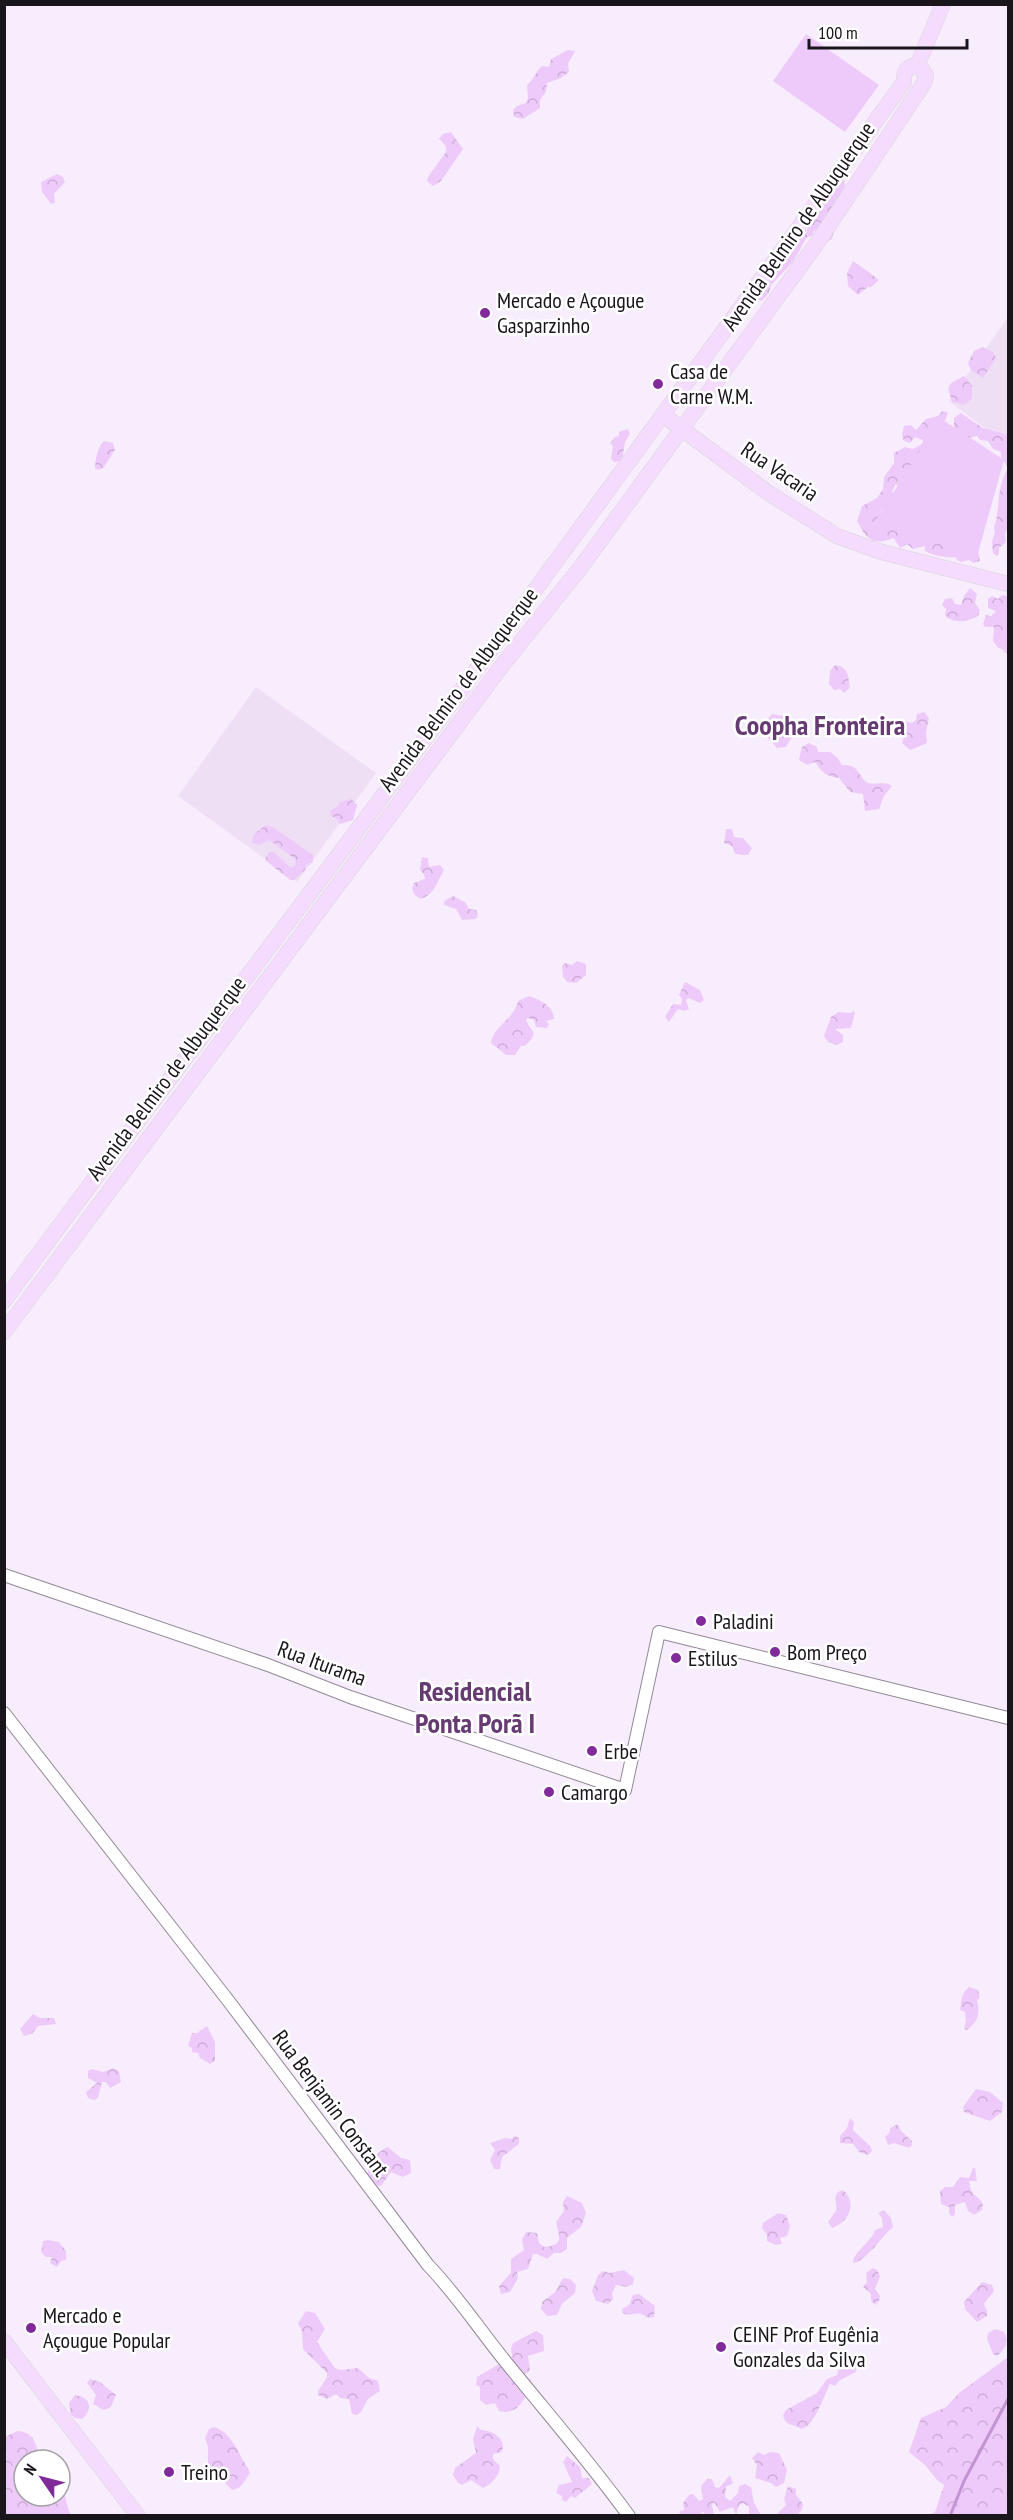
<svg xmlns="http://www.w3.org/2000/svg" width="1013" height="2520" viewBox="0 0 1013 2520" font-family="'PT Sans Narrow',sans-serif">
<defs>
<pattern id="forest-crowns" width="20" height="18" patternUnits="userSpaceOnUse" patternTransform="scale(1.5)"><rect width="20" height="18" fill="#eecafb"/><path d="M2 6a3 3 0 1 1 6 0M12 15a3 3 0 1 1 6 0" fill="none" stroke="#ccadd7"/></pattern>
</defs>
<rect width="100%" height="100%" fill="#f8edfc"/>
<!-- built -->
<g fill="#efdff5">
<polygon points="1008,317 1008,446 949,401"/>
<polygon points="256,687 376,773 297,882 178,796"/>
</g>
<!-- forest -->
<g fill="url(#forest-crowns)">
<path d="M568,50L575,51L568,64L569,72L561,78L547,83L546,92L540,100V108L523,119L514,117L513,110L517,106L526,103L528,98L527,85C534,79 536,71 542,66L549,67L551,59Z"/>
<polygon points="451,132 463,149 441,181 433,186 427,181 428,177 446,152 446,147 440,139 437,141 443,134"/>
<polygon points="57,174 63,177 65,182 54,194 55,203 51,204 42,192 41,182"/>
<polygon points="844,177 845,186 829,214 834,231 832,239 823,244 817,230 814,231 812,236 807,237 793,262 771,285 769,293 762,301 753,298 801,230 806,234 809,225"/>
<path d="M853,261C862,268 870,272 879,280L870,288L869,286L858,295L848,286L847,273Z"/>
<polygon points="983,347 993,352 996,358 983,378 971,370 968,363 974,351"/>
<polygon points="964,376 972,386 972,398 965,405 952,402 948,389 951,383"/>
<path d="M942,411L948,412L945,421L899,487L896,484L892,491L895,494L889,511L882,510L880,513L978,550L980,561L974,563L969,560L960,562L955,557C947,558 933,556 925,551V546L913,549L907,544L900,548L894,538C873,546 867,540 857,521L862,506L877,498L883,489L884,477L894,463V453L905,447L913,449L922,444L923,440L915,437L910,443L904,441L902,435L904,426L911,425L916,430L926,419L938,416Z"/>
<path d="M961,413L983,428L1008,435V527L1005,534L1006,542L999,548V554L997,556L993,553L992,541L995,532L994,528C1001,507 995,491 1008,468L1001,457V452L993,449L988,441L980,440L977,436L968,438L954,430V418Z"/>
<polygon points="628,429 630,434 625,442 622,461 614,462 611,459 613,446 610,443 615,437 619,436 619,432"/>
<path d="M104,441L113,443L115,450L104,467L99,470L95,468C95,460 98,446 104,441Z"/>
<path d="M970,588L977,594L975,603L980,610L978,616C967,622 955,624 945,616L946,609L942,605L945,599L952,598L955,604L961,605L964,596Z"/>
<polygon points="1002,595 1008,596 1008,655 1002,649 998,648 993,641 994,627 985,627 983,624 986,615 991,616 996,611 988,608 988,599 992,596 998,599"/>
<path d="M835,665C849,667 848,676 850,688L844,693L840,689L834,690L829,684L830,671Z"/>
<polygon points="924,712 929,718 926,732 927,743 910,750 902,743 905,733 901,731 900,725 905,721 912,723 916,720 917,714"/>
<path d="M772,714L788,717C801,733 794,731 786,747L777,748L766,736L763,725Z"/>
<path d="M809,743L817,747L818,752H830L837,757L842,765C858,765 856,771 865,781C872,788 883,779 892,786L884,796L879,809L865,811L863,794L850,792L839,778C825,776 822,772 815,762L807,765L799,760L802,747Z"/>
<polygon points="351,799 357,805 353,820 340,824 337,819 330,815 331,810 337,807 340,802"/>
<polygon points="266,825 274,828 313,855 313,862 306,865 305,870 294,880 290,880 265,860 269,852 274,852 291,868 296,864 295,859 269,840 260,845 252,843 254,834"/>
<polygon points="726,829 732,829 734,837 743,838 752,848 748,855 735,854 732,846 724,843"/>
<path d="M422,857L428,858L429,867L440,865L444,870C438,880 434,896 420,899L414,894L412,888L414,883L425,879L424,874L420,870Z"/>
<polygon points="453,896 465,902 469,909 476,910 478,916 475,919 462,920 456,909 444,905 444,901"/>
<polygon points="577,961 586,964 586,975 576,983 567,982 563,977 562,966 565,963 572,965"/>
<polygon points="685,982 700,990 704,1000 700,1003 688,998 686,1000 689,1009 685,1011 678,1009 669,1022 665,1017 673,1004 681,1005 682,999 679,995"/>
<path d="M529,996C540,1000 554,1006 554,1019L546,1021L549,1024L547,1028L536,1027L534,1020L528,1018L526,1020C532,1034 540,1031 525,1046H521L515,1055H506L491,1043C493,1027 514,1019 518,1001Z"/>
<polygon points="838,1012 850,1013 854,1011 855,1013 851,1028 835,1029 843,1035 843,1042 837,1045 828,1042 824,1036 831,1017"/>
<path d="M969,1987L978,1990L980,1997L977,2001C981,2014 977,2023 967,2030L964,2029L966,2021L965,2012L960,2010C962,2001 960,1994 969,1987Z"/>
<polygon points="33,2014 40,2018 54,2018 56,2024 38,2026 32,2034 24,2036 20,2029"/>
<polygon points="207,2026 215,2042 215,2061 210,2064 200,2058 198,2053 192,2052 192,2048 188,2046 192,2033 197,2033"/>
<polygon points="113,2068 119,2071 121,2082 110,2088 106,2082 102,2082 98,2098 94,2100 88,2098 86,2092 97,2083 88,2078 88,2071 92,2069 103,2072"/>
<polygon points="976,2089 990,2092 1003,2103 1002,2112 990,2121 964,2112 963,2107"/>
<polygon points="850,2118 854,2122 853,2130 871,2147 872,2151 868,2155 859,2152 853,2144 840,2143 840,2136 847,2128"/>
<polygon points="898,2124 901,2131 912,2141 912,2145 909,2148 894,2143 888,2145 885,2137 890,2132 890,2128"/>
<polygon points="515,2136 519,2138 519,2144 502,2157 500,2169 494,2169 490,2160 495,2150 490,2143 505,2138 511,2139"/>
<path d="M388,2147L401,2158L410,2160L411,2173L403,2177L391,2172L381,2186C355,2183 373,2152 388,2147Z"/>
<path d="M973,2168H975L977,2181H969C972,2199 976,2192 983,2204L982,2210L974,2215L968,2211L965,2202L955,2205V2214L952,2217L949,2213V2207L941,2204L940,2191L945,2187H953L960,2177L969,2178Z"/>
<path d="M843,2190C858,2203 849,2222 832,2228L828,2222L837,2209L835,2197L838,2192Z"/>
<path d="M567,2196L582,2203L586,2213L581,2227L567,2238V2249L561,2253H554L547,2259L537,2254H533L528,2269L517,2272L518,2278L510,2292L501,2294L499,2286L511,2273V2259L524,2250L522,2240L526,2232L537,2233L539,2243L544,2247C565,2245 559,2237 556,2222L564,2211L563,2202Z"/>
<path d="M884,2210L891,2218L893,2227C882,2236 866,2262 853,2263C853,2252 872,2241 875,2230L883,2227L882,2218L878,2213Z"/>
<polygon points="778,2213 786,2215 790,2226 787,2236 780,2238 782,2244 775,2245 767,2241 767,2235 762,2228 763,2223"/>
<polygon points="48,2240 59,2242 66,2251 66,2260 61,2261 57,2267 50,2263 52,2257 46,2257 41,2252 43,2241"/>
<polygon points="873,2268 877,2270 880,2276 875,2289 880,2296 879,2301 875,2305 871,2300 871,2294 863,2287 867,2282 866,2273"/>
<polygon points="624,2270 634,2278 633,2284 627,2287 616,2285 612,2293 613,2299 608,2304 596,2301 592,2291 598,2275 603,2271 609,2273"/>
<polygon points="563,2278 570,2279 576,2285 575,2293 562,2304 557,2315 547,2316 541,2309 542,2302 555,2292"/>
<polygon points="982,2282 992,2285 994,2291 984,2304 987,2311 987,2316 977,2322 965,2309 964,2302"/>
<path d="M639,2294L655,2306L654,2317C647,2319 647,2316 641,2314C634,2312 630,2317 623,2313L622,2309L629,2305L633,2295Z"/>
<polygon points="306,2311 315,2313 325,2329 317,2342 335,2368 340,2370 358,2368 369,2378 378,2381 380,2391 368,2399 361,2412 357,2415 352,2414 349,2399 340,2398 336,2394 327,2399 318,2395 318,2391 327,2377 327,2373 303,2349 302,2332 298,2323"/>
<path d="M996,2329L1004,2332C1010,2342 1005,2349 997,2356L993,2354L987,2339L988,2333Z"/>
<path d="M536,2331L543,2335L544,2351L528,2356L530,2370L526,2374L521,2373L531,2380L532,2387C523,2400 517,2416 499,2411L495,2403L486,2405L480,2400V2387L476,2385L477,2377L499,2364L514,2367L511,2349L513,2343Z"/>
<polygon points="1008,2357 1008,2513 1006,2516 929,2515 935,2512 944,2485 937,2480 925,2465 909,2452 921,2418 946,2407 959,2393"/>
<path d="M849,2358L857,2364L856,2372L840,2380L835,2386L830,2384C825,2394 814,2425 804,2428C800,2430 799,2427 795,2426C788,2424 785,2423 783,2415L786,2410L817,2393L827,2379L837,2375L841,2361Z"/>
<polygon points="90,2379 100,2382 116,2395 111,2407 104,2410 93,2404 96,2395 87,2383"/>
<path d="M75,2395C90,2397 94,2409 82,2419L75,2418L71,2415L69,2403Z"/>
<path d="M477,2426L481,2430C492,2430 507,2439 502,2452L493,2454V2459L500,2466C500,2475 492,2484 483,2488L471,2480L462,2485L458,2483L453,2475L455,2468L476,2453L473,2439Z"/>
<path d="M214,2427C231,2431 239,2455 248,2468L250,2473C244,2481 243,2488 232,2490L208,2466V2447L205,2438L209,2429Z"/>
<path d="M17,2431C36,2432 35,2445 41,2460H24V2496H60V2484C66,2494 66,2505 71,2515H5L4,2458L7,2454L5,2452V2437Z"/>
<polygon points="758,2452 764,2455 770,2452 779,2453 787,2470 784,2483 776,2487 771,2483 755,2478 757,2465 752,2458"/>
<polygon points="567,2456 580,2467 582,2478 589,2478 592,2484 575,2498 571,2496 566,2502 562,2500 562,2496 556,2493 559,2485 572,2482 563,2462"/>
<polygon points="730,2475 733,2483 726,2487 725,2497 730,2501 738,2493 739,2486 745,2484 751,2487 754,2503 761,2515 749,2515 749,2507 743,2503 739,2505 736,2515 733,2507 720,2512 714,2502 712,2505 714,2515 706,2515 702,2511 701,2515 679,2515 680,2511 684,2510 683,2503 689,2495 693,2494 699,2501 703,2499 701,2486 707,2479 712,2479 715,2487 719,2488"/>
<polygon points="788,2486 796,2489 796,2495 803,2504 802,2510 797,2515 776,2515 786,2505 784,2499"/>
</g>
<!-- garden -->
<g fill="#eecafb">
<polygon points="806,34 879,85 845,132 773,81"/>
<polygon points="940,418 1004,460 978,553 873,525"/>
</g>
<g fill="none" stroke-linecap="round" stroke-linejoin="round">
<!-- stream -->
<polyline stroke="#c394d3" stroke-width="3" points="950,2516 964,2481 1008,2399"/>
<defs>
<g id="minor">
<polyline points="4,1575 268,1665 350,1697 625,1790 659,1632 1008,1718"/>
<path d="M4,1713L227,1999L428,2265C457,2295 479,2329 505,2361C547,2413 590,2462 629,2516"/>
</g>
<g id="major">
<polyline points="917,66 943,4"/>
<polyline points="663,415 767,492 837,536 878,551 1008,584"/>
<path d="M4,1301C102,1167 202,1037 301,905C506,633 705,357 904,82C903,71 909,63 921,68L926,76L924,83L815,246L581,567L504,663L4,1332"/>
<polyline points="4,2341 138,2516"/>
</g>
</defs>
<!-- minor casing -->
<use href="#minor" stroke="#928896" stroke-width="14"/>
<!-- major casing -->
<use href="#major" stroke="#d6d5d6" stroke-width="16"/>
<!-- minor -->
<use href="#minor" stroke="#fff" stroke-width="12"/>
<!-- major -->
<use href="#major" stroke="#f5dcfe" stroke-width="15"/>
</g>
<!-- markers -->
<g fill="#802b99" stroke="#fff" stroke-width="2">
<circle cx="485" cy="313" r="6"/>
<circle cx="658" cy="384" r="6"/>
<circle cx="701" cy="1621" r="6"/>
<circle cx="775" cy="1652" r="6"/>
<circle cx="676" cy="1658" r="6"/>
<circle cx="592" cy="1751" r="6"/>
<circle cx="549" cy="1792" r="6"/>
<circle cx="31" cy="2328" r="6"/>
<circle cx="721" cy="2347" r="6"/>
<circle cx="169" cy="2472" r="6"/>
</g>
<g text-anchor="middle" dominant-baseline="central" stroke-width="5" stroke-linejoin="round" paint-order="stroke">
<!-- street labels -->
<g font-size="22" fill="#19151b" stroke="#fff">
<text transform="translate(798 226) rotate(-55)">Avenida Belmiro de Albuquerque</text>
<text transform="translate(780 471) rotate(34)">Rua Vacaria</text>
<text transform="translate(458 689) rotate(-53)">Avenida Belmiro de Albuquerque</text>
<text transform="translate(166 1078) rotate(-53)">Avenida Belmiro de Albuquerque</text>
<text transform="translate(322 1663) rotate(20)">Rua Iturama</text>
<text transform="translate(331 2103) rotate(53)">Rua Benjamin Constant</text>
</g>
<!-- poi labels -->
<g font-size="22" fill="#19151b" stroke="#fff" text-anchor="start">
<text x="497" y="300">Mercado e Açougue<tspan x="497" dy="25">Gasparzinho</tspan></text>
<text x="670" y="371">Casa de<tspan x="670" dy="25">Carne W.M.</tspan></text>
<text x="713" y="1621">Paladini</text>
<text x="787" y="1652">Bom Preço</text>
<text x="688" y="1658">Estilus</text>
<text x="604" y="1751">Erbe</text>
<text x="561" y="1792">Camargo</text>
<text x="43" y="2315">Mercado e<tspan x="43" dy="25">Açougue Popular</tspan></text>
<text x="733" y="2334">CEINF Prof Eugênia<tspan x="733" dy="25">Gonzales da Silva</tspan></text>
<text x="181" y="2472">Treino</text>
</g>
<!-- district labels -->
<g font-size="28" font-weight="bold" fill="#653b72" stroke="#fff">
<text x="820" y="724">Coopha Fronteira</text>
<text x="475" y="1690">Residencial<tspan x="475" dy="32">Ponta Porã I</tspan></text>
</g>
</g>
<!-- border -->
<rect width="1013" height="2520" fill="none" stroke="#19151b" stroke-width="12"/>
<!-- north arrow -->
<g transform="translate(42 2478) rotate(305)"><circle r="28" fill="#ffffff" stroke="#a3a1a4" stroke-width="1.5"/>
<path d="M0-4.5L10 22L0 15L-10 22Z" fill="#802b99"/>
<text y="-9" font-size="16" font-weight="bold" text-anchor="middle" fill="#19151b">N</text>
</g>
<!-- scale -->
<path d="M809 39v9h158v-9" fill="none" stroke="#19151b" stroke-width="3"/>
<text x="818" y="39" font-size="18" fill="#19151b" stroke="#ffffff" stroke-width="4.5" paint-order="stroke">100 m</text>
</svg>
